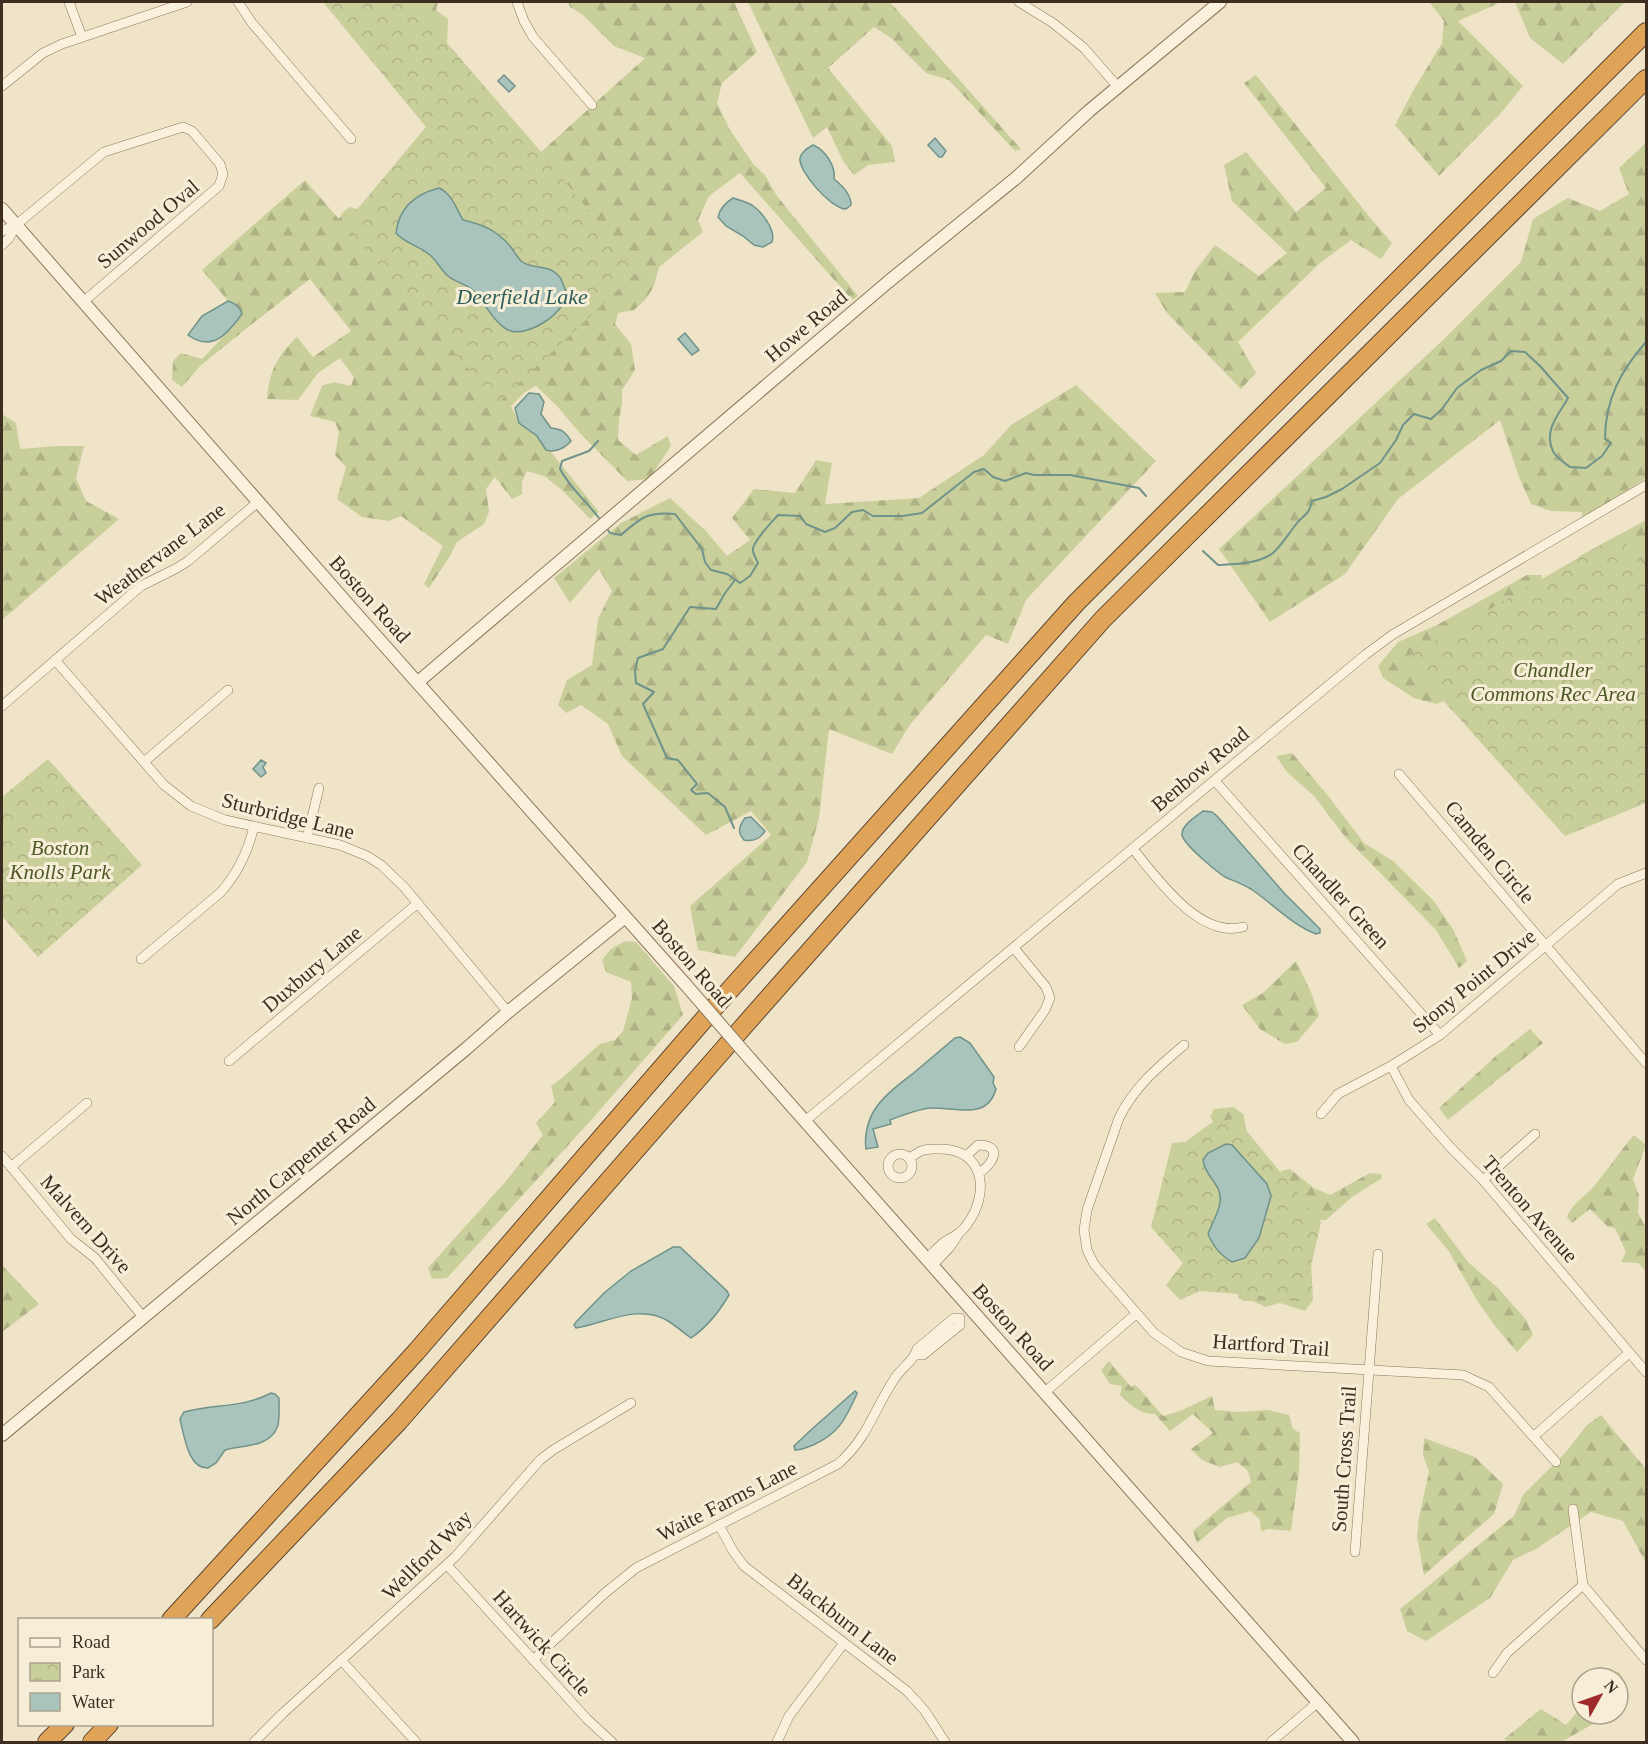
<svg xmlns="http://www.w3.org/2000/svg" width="1648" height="1744" viewBox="0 0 1648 1744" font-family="'Times New Roman',serif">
<defs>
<pattern id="forest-firs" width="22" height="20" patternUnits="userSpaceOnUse" patternTransform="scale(1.5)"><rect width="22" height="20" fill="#c9cf9b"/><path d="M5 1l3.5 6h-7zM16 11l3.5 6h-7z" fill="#aeb285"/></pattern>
<pattern id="park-crowns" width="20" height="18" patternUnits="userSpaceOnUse" patternTransform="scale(1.5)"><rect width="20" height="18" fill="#c9cf9b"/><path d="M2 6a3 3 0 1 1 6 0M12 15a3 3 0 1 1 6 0" fill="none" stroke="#aeb285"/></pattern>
</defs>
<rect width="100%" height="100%" fill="#f0e4c8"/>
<!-- forest -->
<g fill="url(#forest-firs)">
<path d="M411,2H438L436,10L448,19L447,43L541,152L645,58L614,46L583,15L570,7L568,2H713L715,3L717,2H734L757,52L722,83L717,103L730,130L754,165L765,175L777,196L858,296L852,300L740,173L709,196L698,220L703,232L659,267L654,286L646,299L634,310L618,313L615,324L631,344L635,370L622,390V405L619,419L618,440L636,455L668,436L671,446L649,479L627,481L579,432L556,405L536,386L525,392L511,406L519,423L537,436L546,450L551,452L599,512L590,519L562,490L544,476L527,471L522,482V494L512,499L495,477L486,489L489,512L484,524L457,542L450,556L429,588L424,584L443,546L401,516L389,521L362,517L337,499L346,467L335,455L339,432L335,422L310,416L322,386L334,382L351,386L354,377L340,358L318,373L298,400L267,399C269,372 277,356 297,337L313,357L351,331L310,279L252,324L200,366L182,387L172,380L173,361L181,353L202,359L232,328L242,314L234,303L228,301L202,270L305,180L339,219L343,212L350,207L371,213L483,385Z"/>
<polygon points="748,2 890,2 1021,149 1015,151 949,80 926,73 891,38 874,27 828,68 892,146 895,162 868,165 854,175 843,161 827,127 813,138"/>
<polygon points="1429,2 1497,2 1497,4 1458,21 1523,86 1500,114 1439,176 1395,125 1414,89 1442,43 1444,21"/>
<polygon points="1515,2 1625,2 1563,64 1530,38"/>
<polygon points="1256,75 1372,220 1392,243 1381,259 1351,240 1319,264 1238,342 1256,373 1241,389 1167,313 1155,293 1185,292 1195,271 1215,245 1259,276 1287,253 1232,201 1224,165 1246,152 1296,212 1326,188 1244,83"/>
<polygon points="1646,143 1646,478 1582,519 1582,512 1551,511 1531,504 1519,477 1500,420 1398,499 1345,574 1270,622 1219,549 1444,339 1521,262 1533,219 1568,198 1600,211 1629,194 1619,168"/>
<polygon points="1076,385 1156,461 1026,600 1008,644 986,635 909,726 892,754 829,729 819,818 807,862 735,957 698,950 690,906 771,835 751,811 706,835 622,756 608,724 581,705 566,713 558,705 567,680 592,665 598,619 612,591 599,569 570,603 554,578 621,523 670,498 706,531 727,556 750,540 732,518 754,489 795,493 816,460 832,463 825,504 919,498 984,455 1011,425"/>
<polygon points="2,414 16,423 20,449 57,446 84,446 76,478 86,501 119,519 2,620"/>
<polygon points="1646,520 1646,598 1578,557"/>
<polygon points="1527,575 1542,575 1541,589 1452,698 1436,704 1414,698 1383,678 1378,666 1398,642 1437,625"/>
<polygon points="1292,753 1329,797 1364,843 1393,861 1433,900 1453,929 1467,961 1459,968 1436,930 1346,838 1315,797 1287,772 1276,756"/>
<polygon points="625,941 636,942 674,986 683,1015 593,1118 447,1278 432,1279 428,1268 506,1181 543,1135 536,1123 555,1102 551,1086 562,1078 600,1044 615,1040 623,1031 632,998 631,982 606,972 602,960 611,949"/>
<polygon points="1296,961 1311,992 1319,1016 1297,1042 1285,1044 1260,1029 1242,1005 1263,993"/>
<polygon points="1530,1029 1543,1043 1448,1120 1439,1108 1496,1056"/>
<polygon points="1234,1107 1244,1115 1248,1147 1218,1129 1210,1117 1214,1109"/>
<path d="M1634,1135L1646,1145L1633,1179L1639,1195L1638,1213L1646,1228V1271L1638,1263L1621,1262L1626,1252L1615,1228L1608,1227L1590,1209L1572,1223L1567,1217C1571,1204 1587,1195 1595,1185C1609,1168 1620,1151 1634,1135Z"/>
<polygon points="1290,1169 1314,1188 1330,1195 1370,1173 1381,1174 1382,1178 1352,1197 1326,1220 1305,1220 1280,1179 1281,1171"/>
<polygon points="1435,1218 1468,1262 1498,1288 1527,1321 1533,1335 1517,1352 1496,1327 1478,1302 1448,1250 1426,1224"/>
<polygon points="2,1265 39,1304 2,1332"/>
<polygon points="1311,1266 1313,1300 1305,1311 1280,1303 1265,1307 1253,1301 1244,1301 1238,1298 1238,1294"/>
<path d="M1109,1361L1131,1387L1135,1385C1144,1392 1154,1407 1163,1416L1180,1411L1212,1396L1215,1410L1238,1412L1268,1410L1289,1415L1293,1429L1300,1433L1299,1471L1291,1531L1268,1529L1261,1531L1260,1520L1251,1511L1227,1518L1197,1543L1193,1531L1251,1482L1248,1471L1237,1462L1220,1467L1202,1460L1191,1449L1213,1433L1193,1414L1170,1431L1155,1414C1141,1415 1130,1405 1120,1395L1122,1386L1110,1384L1101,1370Z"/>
<polygon points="1601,1415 1646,1469 1646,1563 1623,1521 1591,1512 1536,1549 1513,1560 1490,1598 1426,1641 1407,1631 1400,1609 1514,1516 1523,1495 1566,1452 1587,1425"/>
<polygon points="1424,1438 1475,1457 1503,1484 1494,1514 1424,1575 1417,1537 1419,1517 1429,1472 1423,1455"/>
<polygon points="1601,1668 1619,1672 1626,1686 1619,1707 1618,1708 1618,1678 1582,1678 1582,1714 1611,1714 1609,1715 1561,1742 1508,1742 1504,1739 1541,1709 1566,1725 1582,1706 1575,1702 1572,1698 1577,1680"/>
</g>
<!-- park -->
<g fill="url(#park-crowns)">
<polygon points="323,2 411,2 541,152 638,271 498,403 344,225 426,127"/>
<polygon points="1618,535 1646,566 1646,803 1565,836 1405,658"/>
<polygon points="48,759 142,865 38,957 2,916 2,797"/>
<polygon points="1237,1119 1321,1222 1311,1267 1313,1300 1200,1291 1180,1300 1166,1285 1183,1263 1151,1227 1172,1143 1185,1142 1214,1121"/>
</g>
<!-- water -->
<g fill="#a9c4bc" stroke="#6f938a" stroke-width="1.5">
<polygon points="504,75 515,86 509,92 498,81"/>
<polygon points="935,138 946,151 942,157 939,157 928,145"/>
<path d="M813,145C825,150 836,166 834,179C843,186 851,194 851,205L846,209C831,209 798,171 800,158C802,151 808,148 813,145Z"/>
<path d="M439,188C452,194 456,208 463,220C484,225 496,230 510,246C514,251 517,257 521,261C533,271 550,262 561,279C562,282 565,289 566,292C568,313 525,339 508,330C494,322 485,304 475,292C468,284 456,283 448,276C441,270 437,261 430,255C420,246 404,243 396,233C399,207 415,194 439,188Z"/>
<path d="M733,198C739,200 747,202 752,205C762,212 776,230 772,242L763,247L754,245L743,236L726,226L718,217C720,208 725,203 733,198Z"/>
<path d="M228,301C235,303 240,306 242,314C228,333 213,353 188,335L202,316Z"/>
<polygon points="685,333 699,350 692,355 678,339"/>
<path d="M529,393L539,394L544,402L541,414L551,428C561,429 565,431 571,441C565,448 555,453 546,450L537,436L519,423L515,408Z"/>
<polygon points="261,760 266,763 263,767 266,773 261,777 253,769"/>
<path d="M1203,811L1212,812L1217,816L1285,894L1320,929V933L1316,934C1292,925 1273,904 1251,889C1243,884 1234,881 1225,877C1216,871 1184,845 1182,835C1181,825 1197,816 1203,811Z"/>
<path d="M751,817L765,831C760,839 754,842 744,840C737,832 739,826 745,818Z"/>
<path d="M960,1037L970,1043L994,1077L993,1083L996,1089C987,1121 956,1107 931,1108C917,1109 904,1115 890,1120L891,1124L873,1129L878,1147L866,1149C864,1136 868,1120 875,1109C885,1094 902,1082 916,1071C929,1060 942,1049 955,1038Z"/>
<path d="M1226,1144L1232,1145L1267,1184L1271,1196L1259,1238L1245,1258L1232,1262C1219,1254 1214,1247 1208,1234C1214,1217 1227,1202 1216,1185C1210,1175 1205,1172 1203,1160L1208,1153Z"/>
<path d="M673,1247H680L727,1291L729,1295C719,1312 707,1327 691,1338C683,1332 676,1326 668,1321C639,1303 606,1323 576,1328L574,1325L576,1322L604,1293L631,1271Z"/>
<path d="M855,1391L857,1393L856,1396C845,1420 838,1434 813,1445C807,1447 802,1450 795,1450L794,1446L812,1429Z"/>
<path d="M271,1393L275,1394L279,1398C279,1406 280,1422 277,1428C268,1448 242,1445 225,1450L216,1463L208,1468C189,1469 185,1439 181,1424L180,1419L184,1412C214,1404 243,1408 271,1393Z"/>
</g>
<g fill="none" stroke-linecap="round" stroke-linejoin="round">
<!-- stream -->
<g stroke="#6f938a" stroke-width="2">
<path d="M598,441L589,451L562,461L560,469C570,488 586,501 599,518"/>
<path d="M608,530L610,533L621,535C640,518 648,511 675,514L702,549L705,562L711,570L727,574L740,583L750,576L758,563C756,558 752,553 753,548C756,538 771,523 778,515L800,516L806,524L825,532L835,528L852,512L863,510L873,516H903L922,513L974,472L984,469L993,477L1005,481L1026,473L1034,475H1070L1139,488L1146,496"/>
<path d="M1203,551L1218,565C1236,564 1258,564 1273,553C1282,545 1289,533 1297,523C1305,514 1309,515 1312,501L1326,497L1342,489L1380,463L1396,440L1403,425L1414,414L1431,419L1442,409L1457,388L1481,370L1501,361L1511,351L1525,352L1540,366L1568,398C1559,414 1543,431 1553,451C1555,457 1565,463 1570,467L1586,468L1602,456L1611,443L1605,439C1605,400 1621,370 1646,342"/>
<polyline points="734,828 725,807 708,793 696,794 691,790 697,784 678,760 667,758 643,704 654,692 636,683 635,671 638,658 663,649 690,607 716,609 725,593 735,580"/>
</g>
<defs>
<g id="minor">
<polyline points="69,2 82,37"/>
<polyline points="238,2 252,23 351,139"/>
<polyline points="517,2 524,21 533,37 592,105"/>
<polyline points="1019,2 1053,23 1084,48 1118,87"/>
<polyline points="2,86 43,53 62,44 187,2"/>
<polyline points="2,231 16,225 104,152 183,127 192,131 220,164 223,174 219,186 83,302"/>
<polyline points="2,245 9,238 16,225"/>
<polyline points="55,660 164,785 191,806 225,820 340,845 367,856 381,865 404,887 508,1012"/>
<polyline points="2,706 141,586 177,568 188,561 258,502"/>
<polyline points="144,762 228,690"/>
<polyline points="1399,774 1646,1063"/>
<polyline points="1215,781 1440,1035"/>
<polyline points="307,838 319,788"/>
<path d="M1133,849C1157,878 1199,939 1243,927"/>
<polyline points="1014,948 1046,987 1050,998 1045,1010 1019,1047"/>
<path d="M141,959L220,893C238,873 248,852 254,826"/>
<path d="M1184,1045C1158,1067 1134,1087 1119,1118L1087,1210L1084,1230L1087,1250L1094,1264L1105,1277L1154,1333L1181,1352L1208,1361L1463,1375L1489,1387L1556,1462"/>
<polyline points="229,1061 418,903"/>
<polyline points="1391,1066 1409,1100 1451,1148 1483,1180 1646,1372"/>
<polyline points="1321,1114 1338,1094 1391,1066 1440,1035 1618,884 1646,873"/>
<polyline points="805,1121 1365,655 1392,635 1646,485"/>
<circle cx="900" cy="1166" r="12"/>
<polyline points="2,1156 71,1239 95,1258 143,1317"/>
<path d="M966,1156L978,1145C1004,1145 993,1164 979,1173"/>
<path d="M909,1158C913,1156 917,1153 921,1151C927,1148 933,1149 939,1149C977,1149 988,1179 975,1211C971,1219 966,1228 959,1233C954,1237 948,1239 943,1243C937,1248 932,1254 926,1259"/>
<polyline points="11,1167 87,1103"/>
<polyline points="1483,1180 1535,1134"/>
<polyline points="932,1266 950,1247 958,1235"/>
<polyline points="1045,1392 1136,1314"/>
<polyline points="1534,1436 1629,1353"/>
<polyline points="1573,1509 1583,1585 1646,1660"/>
<polyline points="719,1525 733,1551 744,1566 907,1691 925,1711 945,1742"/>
<polyline points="1355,1552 1378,1254"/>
<polyline points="447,1565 587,1719 612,1742"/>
<polyline points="341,1660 416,1742"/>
<path d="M533,1660L605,1593L636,1568L838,1464C868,1438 874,1409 895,1378C901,1368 914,1361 917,1349L954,1318H960V1325L923,1355H915"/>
<polyline points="1493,1673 1507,1653 1583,1585"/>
<polyline points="254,1742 282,1714 456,1556 540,1460 553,1450 631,1403"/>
<polyline points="777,1742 789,1716 844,1643"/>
<polyline points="1271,1742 1318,1702"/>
</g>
<g id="tertiary">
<polyline points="2,209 352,609 685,984"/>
<polyline points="418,682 888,282 1016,178 1089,111 1220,2"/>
<polyline points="751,1060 1353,1742"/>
<polyline points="2,1435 467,1048 508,1012 625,917"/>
</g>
<g id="motorway">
<polyline points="171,1620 416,1352 719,1002 1076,603 1646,32"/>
<polyline points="210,1620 399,1421 743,1027 1103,619 1646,79"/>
<polyline points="47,1742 65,1724"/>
<polyline points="92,1742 109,1724"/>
</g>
</defs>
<!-- minor casing -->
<use href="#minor" stroke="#8d765c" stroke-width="10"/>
<!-- tertiary casing -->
<use href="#tertiary" stroke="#8d765c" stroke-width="14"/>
<!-- motorway casing -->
<use href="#motorway" stroke="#5b4430" stroke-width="20"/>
<!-- minor -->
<use href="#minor" stroke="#faf1dc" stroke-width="9"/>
<!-- tertiary -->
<use href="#tertiary" stroke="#faf1dc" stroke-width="12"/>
<!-- motorway -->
<use href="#motorway" stroke="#e0a458" stroke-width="18"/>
<defs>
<polyline id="tertiary-bridge" points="685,984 751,1060"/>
</defs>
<!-- tertiary-bridge casing -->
<use href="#tertiary-bridge" stroke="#8d765c" stroke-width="14" stroke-linecap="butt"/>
<!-- tertiary-bridge -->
<use href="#tertiary-bridge" stroke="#faf1dc" stroke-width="12"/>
</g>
<g text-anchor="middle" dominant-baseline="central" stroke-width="6" stroke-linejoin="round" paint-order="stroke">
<!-- street labels -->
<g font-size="21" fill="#3d2e20" stroke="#f7eed8">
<text transform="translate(148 224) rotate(-40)">Sunwood Oval</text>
<text transform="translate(806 326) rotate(-40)">Howe Road</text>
<text transform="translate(160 554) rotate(-37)">Weathervane Lane</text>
<text transform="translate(370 599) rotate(48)">Boston Road</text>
<text transform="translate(1200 769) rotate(-40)">Benbow Road</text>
<text transform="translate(288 816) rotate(14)">Sturbridge Lane</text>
<text transform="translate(1490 852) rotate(50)">Camden Circle</text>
<text transform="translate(1341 896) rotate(48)">Chandler Green</text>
<text transform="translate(692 963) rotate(49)">Boston Road</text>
<text transform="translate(312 969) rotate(-40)">Duxbury Lane</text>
<text transform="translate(1474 981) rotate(-39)">Stony Point Drive</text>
<text transform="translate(301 1161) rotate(-40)">North Carpenter Road</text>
<text transform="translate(1530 1209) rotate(49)">Trenton Avenue</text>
<text transform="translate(86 1224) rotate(48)">Malvern Drive</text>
<text transform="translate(1013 1327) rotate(48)">Boston Road</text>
<text transform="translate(1271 1345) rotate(4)">Hartford Trail</text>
<text transform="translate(1344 1459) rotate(-86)">South Cross Trail</text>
<text transform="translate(727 1501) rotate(-27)">Waite Farms Lane</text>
<text transform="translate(427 1555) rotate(-45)">Wellford Way</text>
<text transform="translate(843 1619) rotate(38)">Blackburn Lane</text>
<text transform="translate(542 1643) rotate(48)">Hartwick Circle</text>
</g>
<!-- park labels -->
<g font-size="21" font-style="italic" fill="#4d5a26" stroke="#f7eed8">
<text x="1553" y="670">Chandler<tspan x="1553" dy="24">Commons Rec Area</tspan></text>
<text x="60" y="848">Boston<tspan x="60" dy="24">Knolls Park</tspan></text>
</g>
<!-- water labels -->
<g font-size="22" font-style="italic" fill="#2f5d5a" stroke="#f7eed8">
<text x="522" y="296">Deerfield Lake</text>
</g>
</g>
<!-- border -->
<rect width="1648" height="1744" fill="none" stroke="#3d2e20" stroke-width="6"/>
<!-- legend -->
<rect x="18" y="1618" width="195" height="108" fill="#f7eed8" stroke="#ada18e" stroke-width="1.5"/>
<rect x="30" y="1638" width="30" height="9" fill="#faf1dc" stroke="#ada18e" stroke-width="1.5"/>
<text x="72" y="1648" font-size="18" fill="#3d2e20">Road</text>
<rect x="30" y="1663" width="30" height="18" fill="url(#park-crowns)" stroke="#ada18e" stroke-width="1.5"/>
<text x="72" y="1678" font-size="18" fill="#3d2e20">Park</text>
<rect x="30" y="1693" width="30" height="18" fill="#a9c4bc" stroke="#ada18e" stroke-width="1.5"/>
<text x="72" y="1708" font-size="18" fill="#3d2e20">Water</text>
<!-- north arrow -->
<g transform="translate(1600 1696) rotate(50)"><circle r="28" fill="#f7eed8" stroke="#ada18e" stroke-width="1.5"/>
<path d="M0-4.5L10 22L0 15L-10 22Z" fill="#9e2a2b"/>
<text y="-9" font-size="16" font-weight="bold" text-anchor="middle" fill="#3d2e20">N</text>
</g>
</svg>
